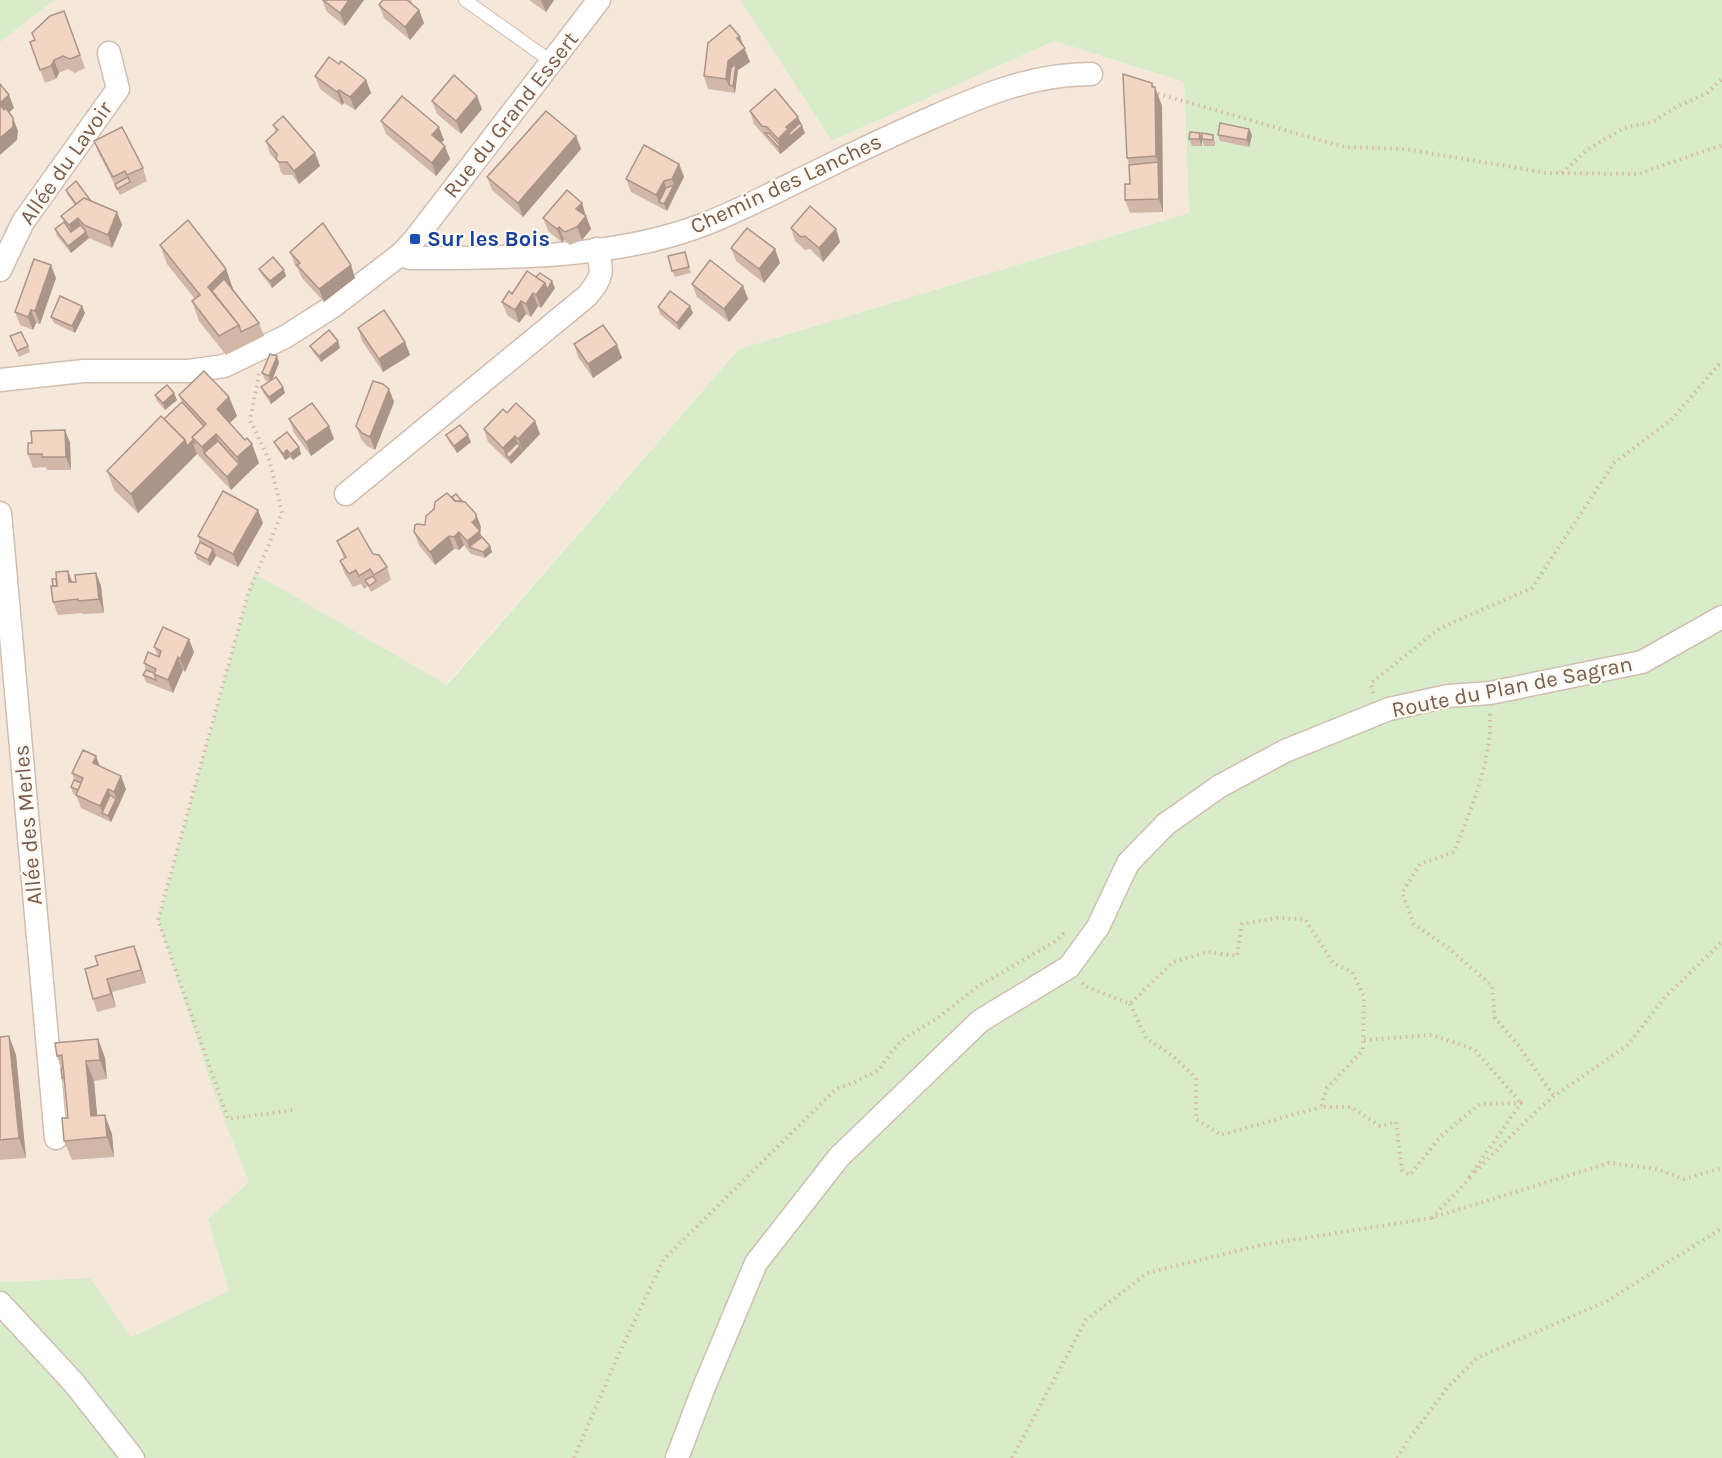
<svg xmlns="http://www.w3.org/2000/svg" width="1722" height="1458" viewBox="0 0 1722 1458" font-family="Karla,sans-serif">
<rect width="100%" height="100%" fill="#fdf6ec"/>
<!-- residential -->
<polygon fill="#f5e8da" points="0,0 740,0 832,141 1054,41 1184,82 1189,213 739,349 446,685 254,574 158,920 249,1182 208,1219 229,1291 131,1337 90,1278 0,1282"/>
<!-- green -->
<g fill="#d8ecc9">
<polygon points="0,0 54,0 0,42"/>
<polygon points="740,0 1722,0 1722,1458 0,1458 0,1282 90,1278 131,1337 229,1291 208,1219 249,1182 216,1099 158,920 254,573 447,685 739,349 1189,213 1184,82 1054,41 832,141"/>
</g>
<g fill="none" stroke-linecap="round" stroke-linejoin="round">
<defs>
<polyline id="service" points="465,0 552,62"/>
<g id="minor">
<path d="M401,254L410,258C505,258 616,259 705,224C743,209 779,190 816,172C854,153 892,135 931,118C983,95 1033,74 1091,74"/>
<polyline points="0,270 23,222 118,89 109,53"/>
<polyline points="0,380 83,371 189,371 224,366 285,337 332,307 401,254 415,239 599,0"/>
<path d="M346,494L587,296C603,276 603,274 597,249"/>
<polyline points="0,513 56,1138"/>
<polyline points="0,1303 74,1383 133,1458"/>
<polyline points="677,1458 704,1387 756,1263 839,1157 980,1021 1069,967 1098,927 1128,863 1166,824 1220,786 1285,751 1389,709 1448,696 1490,693 1642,662 1722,617"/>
</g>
</defs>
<!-- service casing -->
<use href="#service" stroke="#d1beb0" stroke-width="14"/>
<!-- minor casing -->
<use href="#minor" stroke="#d1beb0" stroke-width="25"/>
<!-- path -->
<g stroke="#d9b8a5" stroke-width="4" stroke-dasharray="1.5 4.5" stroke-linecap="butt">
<polyline points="1152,92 1344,147 1405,149 1547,173 1638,174 1722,145"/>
<polyline points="1562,173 1587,150 1624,128 1653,122 1676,107 1707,93 1722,79"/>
<polyline points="259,374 250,420 270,462 282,513 248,594 158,920 228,1119 293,1110"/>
<polyline points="1373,693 1371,683 1440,628 1532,588 1614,463 1671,420 1722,361"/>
<path d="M1490,714C1492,762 1471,808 1454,852L1420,864L1402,893L1414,924L1451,950L1492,986L1495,1018L1518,1045L1554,1096"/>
<polyline points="1082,983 1085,986 1130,1004 1173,962 1208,952 1237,956 1242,924 1277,918 1305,919 1333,963 1352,972 1364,996 1363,1050 1327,1088 1321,1107 1351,1107 1380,1126 1396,1122 1402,1170 1410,1175 1441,1136 1480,1104 1521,1103 1468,1179"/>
<polyline points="1130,1004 1146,1038 1174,1057 1196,1078 1196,1119 1221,1135 1321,1107"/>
<polyline points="1364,1040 1432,1035 1474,1049 1521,1103"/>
<polyline points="1475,1172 1526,1121 1554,1096 1628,1045 1666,996 1722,942"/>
<polyline points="1432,1218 1470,1178"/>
<polyline points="574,1458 617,1358 664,1259 836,1089 848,1085 879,1070 892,1051 905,1038 939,1017 977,987 1054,942 1065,932"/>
<polyline points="1012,1458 1086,1320 1147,1273 1261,1245 1431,1218 1609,1163 1657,1169 1684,1179 1722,1168"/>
<polyline points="1397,1458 1407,1442 1447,1388 1477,1358 1607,1301 1722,1228"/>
</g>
<!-- service -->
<use href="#service" stroke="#fff" stroke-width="12"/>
<!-- minor -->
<use href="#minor" stroke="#fff" stroke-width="22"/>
</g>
<!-- wall -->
<g fill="#d1b7a8">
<polygon points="322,0 364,0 345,26 327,12"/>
<polygon points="383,0 411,0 413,5 419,10 424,23 410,40 384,18 379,5"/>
<polygon points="529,0 554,0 546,12"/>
<polygon points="64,11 85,68 75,73 68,69 59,73 56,79 45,83 30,42 35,40"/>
<polygon points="742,45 750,62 738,70 735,93 708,89 704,76"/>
<polygon points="339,64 366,80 371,93 355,110 344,103 342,105 320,89 315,76"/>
<polygon points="1152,83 1162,106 1163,212 1130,213 1125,200 1130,184 1129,165 1127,158"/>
<polygon points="432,101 482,109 461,134 437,114"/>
<polygon points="750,111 798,117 805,133 780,154 754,124"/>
<polygon points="381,121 444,140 442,143 450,159 436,176 386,134"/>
<polygon points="273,125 315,153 320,166 299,184 292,175 283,175 281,172 278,162 270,154 266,141 276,132"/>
<polygon points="1249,129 1252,135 1249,147 1220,141 1218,135"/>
<polygon points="1202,133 1215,141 1215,146 1204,146 1202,140 1202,146 1192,146 1189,139 1202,139"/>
<polygon points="576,136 581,149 523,217 492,190 487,177"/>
<polygon points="94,141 143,168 147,181 120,195 99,154"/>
<polygon points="679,164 684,177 667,211 631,192 626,179"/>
<polygon points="66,190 117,212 122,225 112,248 89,238 71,253 57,236 55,229 64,222 61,216 75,205 68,196"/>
<polygon points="586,216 591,229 582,240 570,245 564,240 562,242 548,231 543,218"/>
<polygon points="791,228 836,229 840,242 823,262 810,249 805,250 795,241"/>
<polygon points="160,245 226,269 233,289 259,323 264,336 226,355 199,321 192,301 195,299 167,264"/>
<polygon points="731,248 775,249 780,263 764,283 736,261"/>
<polygon points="290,252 355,278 324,302 302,278 298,269 295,265"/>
<polygon points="685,252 691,273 675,277 672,271"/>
<polygon points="259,269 286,276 272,288 262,275"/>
<polygon points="56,278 40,324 36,323 33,330 20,325 15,312"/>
<polygon points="692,284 743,286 748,299 729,322 697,297"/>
<polygon points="555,288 541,308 538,306 531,317 526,314 519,323 507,315 502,302 512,294"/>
<polygon points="82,306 85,313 75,333 54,323 51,317"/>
<polygon points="658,307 693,313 679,330 660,314"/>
<polygon points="358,328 405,342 410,355 383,372 362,341"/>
<polygon points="338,341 340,348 321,362 313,352 310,346"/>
<polygon points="13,343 28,346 30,352 19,357"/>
<polygon points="574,344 617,345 622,358 593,378 578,357"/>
<polygon points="277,356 279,363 272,380 283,387 285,393 271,404 264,394 261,387 269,382 265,380 262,373"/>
<polygon points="389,389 394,402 375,450 367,446 361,439 356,426"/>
<polygon points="155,395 177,400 165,410 157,401"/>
<polygon points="179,395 229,397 237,416 230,423 245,440 252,444 259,463 244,477 231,490 197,454 138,513 114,490 107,471 164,419 182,402"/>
<polygon points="507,413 535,421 540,434 511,464 488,442 484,429"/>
<polygon points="289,419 329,426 334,439 311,456 294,433"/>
<polygon points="65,430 70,443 71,470 47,470 46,467 33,468 28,454 32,443"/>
<polygon points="446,435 471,442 457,453 449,442"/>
<polygon points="274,442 299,447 301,454 293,460 290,457 285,460 277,448"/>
<polygon points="452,497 462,501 476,514 481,527 480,532 482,537 490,546 492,552 485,558 471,554 464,545 459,550 454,549 435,565 419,545 414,532 425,525"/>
<polygon points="263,523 238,567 216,556 210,566 197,559 195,553 200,542 198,536"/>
<polygon points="337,541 373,554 387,567 391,580 371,592 368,586 364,589 361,584 353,587 345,574 340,561 344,558"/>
<polygon points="68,571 72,582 76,582 96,573 101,586 104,613 82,614 82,613 58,615 53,602 53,586 56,579"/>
<polygon points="154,647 194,652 185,672 183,670 173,693 146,682 143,675 146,670 144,663 158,656"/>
<polygon points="99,766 126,789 111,822 81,808 76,795 73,794 71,787 74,780 72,773"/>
<polygon points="139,959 146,983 112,992 116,1007 97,1012 93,999 85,969"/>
<polygon points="9,1036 16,1055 26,1158 0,1160 0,1037"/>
<polygon points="98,1039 105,1058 107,1079 94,1081 97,1116 112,1134 114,1157 72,1160 64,1141 68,1118 65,1084 62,1078 61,1069 57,1056"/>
</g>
<!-- shaded-wall -->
<g fill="#aa9588">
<polygon points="349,0 364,0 345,26 340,13"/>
<polygon points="541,0 554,0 546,12"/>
<polygon points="419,10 424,23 410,40 405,27"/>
<polygon points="740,37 750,62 738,70 735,93 733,86 729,85 726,79 728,61 737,38"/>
<polygon points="54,60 59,73 56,79 51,66"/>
<polygon points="366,80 371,93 355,110 350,97"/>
<polygon points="1152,83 1155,90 1155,87 1162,106 1163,212 1159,199 1158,162 1156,156"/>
<polygon points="339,90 344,103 342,105 337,92"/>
<polygon points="9,95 14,108 4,117 0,107 0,103"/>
<polygon points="477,96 482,109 461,134 456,121"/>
<polygon points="798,117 805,133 783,152 778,139 786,127"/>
<polygon points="13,118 18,131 17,140 0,155 0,138"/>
<polygon points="439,127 444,140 437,148 432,135"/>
<polygon points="1249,129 1252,135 1249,147 1247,140"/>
<polygon points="1200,133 1202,139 1202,146 1199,139"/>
<polygon points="576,136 581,149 523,217 518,203"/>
<polygon points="780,145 783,152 780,154 778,147"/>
<polygon points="445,146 450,159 436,176 432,163"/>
<polygon points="315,153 320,166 299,184 294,171"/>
<polygon points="679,164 684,177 676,192 672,179"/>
<polygon points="664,181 668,194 659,202 656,195"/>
<polygon points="674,185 676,192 667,211 664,204"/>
<polygon points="582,203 586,216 581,222 576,209"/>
<polygon points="117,212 122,225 112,248 108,235"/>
<polygon points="586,216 591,229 582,240 577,227"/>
<polygon points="78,218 83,231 74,238 69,225"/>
<polygon points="559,227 564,240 562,242 557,229"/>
<polygon points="836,229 840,242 823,262 819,248"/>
<polygon points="86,232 89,238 71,253 68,246"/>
<polygon points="775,249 780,263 764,283 759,269"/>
<polygon points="51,265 56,278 40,324 35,311"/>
<polygon points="351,265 355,278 324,302 319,289"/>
<polygon points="226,269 233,289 218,303 208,287"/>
<polygon points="284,270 286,276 272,288 270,281"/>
<polygon points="552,281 555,288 541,308 536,295 545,283"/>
<polygon points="743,286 748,299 729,322 724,309"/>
<polygon points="533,293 538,306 531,317 526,304"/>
<polygon points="521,301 526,314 519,323 515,310"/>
<polygon points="82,306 85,313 75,333 72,326"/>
<polygon points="690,306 693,313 679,330 677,323"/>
<polygon points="31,310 36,323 33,330 28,317"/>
<polygon points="338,341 340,348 321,362 319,356"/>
<polygon points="405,342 410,355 383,372 379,359"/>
<polygon points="617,345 622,358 593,378 588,364"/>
<polygon points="277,356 279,363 271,383 269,376"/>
<polygon points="283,387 285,393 271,404 269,397"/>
<polygon points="389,389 394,402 375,450 370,437"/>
<polygon points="174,393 177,400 165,410 163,403"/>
<polygon points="229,397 237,416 224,428 217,409"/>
<polygon points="535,421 540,434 523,452 518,439"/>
<polygon points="329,426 334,439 311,456 306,442"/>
<polygon points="65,430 70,443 71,470 66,457"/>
<polygon points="216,434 223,454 204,453 202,447"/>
<polygon points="468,435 471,442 457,453 454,446"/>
<polygon points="515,436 519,447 520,446 523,452 511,464 509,458 506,454 508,461 503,448"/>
<polygon points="185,440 192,441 197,454 138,513 131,494"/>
<polygon points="252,444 259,463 244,477 231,490 227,477 239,464 237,457"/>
<polygon points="299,447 301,454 293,460 290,454"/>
<polygon points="287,450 290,457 285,460 283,454"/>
<polygon points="258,510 263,523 238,567 233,554"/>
<polygon points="476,514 481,527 480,532 484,544 469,547 471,554 467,541 472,522"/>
<polygon points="459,532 464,545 459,550 454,537"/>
<polygon points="449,536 454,549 435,565 430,552"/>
<polygon points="490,546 492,552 485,558 483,552"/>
<polygon points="213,549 216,556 210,566 208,560"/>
<polygon points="68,571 73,584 69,582"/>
<polygon points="96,573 101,586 104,613 99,599"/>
<polygon points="189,639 194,652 185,672 180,659"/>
<polygon points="178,657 183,670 173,693 168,680"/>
<polygon points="96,756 101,769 93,763"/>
<polygon points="121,776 126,789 119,805 114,792"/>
<polygon points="108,789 113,802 102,813 105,819 100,806"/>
<polygon points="116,799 119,805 111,822 108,816"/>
<polygon points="134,946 139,959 146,983 141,970"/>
<polygon points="107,979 112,992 116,1007 111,994"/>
<polygon points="9,1036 16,1055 26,1158 19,1138"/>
<polygon points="98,1039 105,1058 107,1079 100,1060"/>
<polygon points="86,1061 94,1081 99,1136 91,1116"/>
<polygon points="105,1115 112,1134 114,1157 107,1137"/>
</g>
<!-- building -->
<g fill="#f3d5c3" stroke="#aa9588" stroke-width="1.5">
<polygon points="323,0 349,0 340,13"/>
<polygon points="383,0 407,0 419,10 405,27 379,5"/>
<polygon points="64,11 80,55 70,59 63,56 54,60 51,66 40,70 30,42 35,40 32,33 50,16"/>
<polygon points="730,25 740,37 737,38 745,48 728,61 726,79 704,76 708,43"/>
<polygon points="329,57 339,64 341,61 366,80 350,97 339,90 337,92 315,76"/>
<polygon points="736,64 733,86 729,85 731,68"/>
<polygon points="1123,74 1152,83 1152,87 1155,87 1156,156 1127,158"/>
<polygon points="454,75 477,96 456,121 432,101"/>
<polygon points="0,84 9,95 0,103"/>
<polygon points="775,89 798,117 786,127 788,129 778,139 767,127 762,126 750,111"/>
<polygon points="402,96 439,127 432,135 445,146 432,163 381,121"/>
<polygon points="0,105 4,110 6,108 13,118 13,127 0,138"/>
<polygon points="546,111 576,136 518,203 487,177"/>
<polygon points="283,116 315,153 294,171 287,162 279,162 276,159 277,154 266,141 278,130 273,125"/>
<polygon points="800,123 802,126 790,136 789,133"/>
<polygon points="1220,123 1249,129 1247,140 1218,135"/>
<polygon points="122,127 143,168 127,175 125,171 113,177 94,141"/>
<polygon points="1190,132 1200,133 1199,139 1189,139"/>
<polygon points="765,133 769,133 780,145 778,147"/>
<polygon points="1202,133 1213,135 1213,140 1202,139"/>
<polygon points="644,145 679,164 672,179 664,181 656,195 626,179"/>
<polygon points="1158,162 1159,199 1125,200 1125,184 1130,184 1129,165"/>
<polygon points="128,177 130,182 117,189 115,184"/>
<polygon points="76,181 91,201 84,198 76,204 66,190"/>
<polygon points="674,185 664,204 659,202 666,188"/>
<polygon points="567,190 582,203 576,209 586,216 577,227 565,232 559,227 557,229 543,218"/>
<polygon points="84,198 117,212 108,235 84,225 78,218 69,225 61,216"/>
<polygon points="810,206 836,229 819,248 805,236 801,237 791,228"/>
<polygon points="188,220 226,269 208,287 239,325 219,336 192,301 200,295 160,245"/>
<polygon points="64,222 71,232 81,225 86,232 68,246 55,229"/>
<polygon points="323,223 351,265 319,289 297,265 300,263 290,252"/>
<polygon points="747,228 775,249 759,269 731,248"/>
<polygon points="685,252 689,267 672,271 668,256"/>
<polygon points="273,257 284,270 270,281 259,269"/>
<polygon points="34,259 51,265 35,311 31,310 28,317 15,312"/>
<polygon points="710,260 743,286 724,309 692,284"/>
<polygon points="527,271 545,283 536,295 533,293 526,304 521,301 515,310 502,302 509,291 512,294"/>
<polygon points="540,273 552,281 547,290 545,283 536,277"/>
<polygon points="224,279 259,323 241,332 239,325 212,291"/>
<polygon points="670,291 690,306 677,323 658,307"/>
<polygon points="60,296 82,306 72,326 51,317"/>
<polygon points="384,310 405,342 379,359 358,328"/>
<polygon points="603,325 617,345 588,364 574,344"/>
<polygon points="329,330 338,341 319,356 310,346"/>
<polygon points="21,332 28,346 17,351 10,336"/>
<polygon points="270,354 277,356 269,376 262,373"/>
<polygon points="204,371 229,397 217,409 245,440 247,438 252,444 237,457 216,434 202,447 192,437 206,424 179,395"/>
<polygon points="276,377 283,387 269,397 261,387"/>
<polygon points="373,381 383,384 389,389 370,437 362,433 356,426"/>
<polygon points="167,385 174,393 163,403 155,395"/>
<polygon points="182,402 204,426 192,437 195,444 192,441 187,446 185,440 164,419"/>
<polygon points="312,403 329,426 306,442 289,419"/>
<polygon points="516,403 535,421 518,439 515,436 503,448 484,429 503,409 507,413"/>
<polygon points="161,416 185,440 131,494 107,471"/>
<polygon points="460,425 468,435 454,446 446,435"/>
<polygon points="65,430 66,457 42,457 42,454 28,454 28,443 32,443 31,431"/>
<polygon points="287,432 299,447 290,454 287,450 283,454 274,442"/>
<polygon points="218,441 239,464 227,477 204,453"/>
<polygon points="517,443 520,446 509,458 506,454"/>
<polygon points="223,491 258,510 233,554 198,536"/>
<polygon points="447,493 455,501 465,502 476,514 476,519 472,522 480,531 467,541 459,532 454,537 449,536 430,552 414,532 415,525 417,524 425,525 426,516 434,509 435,502"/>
<polygon points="456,494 462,501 455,501 452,497"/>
<polygon points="358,528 373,554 379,555 387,567 374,575 370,569 359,576 356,570 349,574 340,561 346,557 337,541"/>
<polygon points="482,537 490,546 483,552 469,547"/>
<polygon points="200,542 213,549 208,560 195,553"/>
<polygon points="68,571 69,582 76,582 75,575 96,573 99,599 78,601 78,599 53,602 51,586 57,586 56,572"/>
<polygon points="373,576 376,581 369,586 365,580"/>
<polygon points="52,579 56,579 57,586 53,586"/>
<polygon points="163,627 189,639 180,659 178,657 168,680 154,674 156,669 144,663 148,652 159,657 161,651 154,647"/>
<polygon points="146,670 154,673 156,680 143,675"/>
<polygon points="83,750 96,756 93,763 121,776 114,792 108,789 100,806 76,795 83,778 72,773"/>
<polygon points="74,780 81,783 78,790 71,787"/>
<polygon points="110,795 116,799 108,816 102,813"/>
<polygon points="134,946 141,970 107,979 111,994 93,999 85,969 98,965 95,956"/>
<polygon points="9,1036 19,1138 0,1140 0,1037"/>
<polygon points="98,1039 100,1060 86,1061 91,1116 105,1115 107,1137 64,1141 62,1118 68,1118 62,1055 57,1056 55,1043"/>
<polygon points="63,1068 64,1077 62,1078 61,1069"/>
</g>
<!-- markers -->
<rect fill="#1a4fb4" stroke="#fffaf3" stroke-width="2" x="409" y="233" width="12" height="12" rx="3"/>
<g text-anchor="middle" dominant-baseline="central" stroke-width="4.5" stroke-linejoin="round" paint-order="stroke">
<!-- street labels -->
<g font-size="22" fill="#7a5c4d" stroke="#fffaf3">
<text transform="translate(511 115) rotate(-52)">Rue du Grand Essert</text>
<text transform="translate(66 163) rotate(-55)">Allée du Lavoir</text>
<text transform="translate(786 184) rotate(-25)">Chemin des Lanches</text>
<text transform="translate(1512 687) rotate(-11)">Route du Plan de Sagran</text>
<text transform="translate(28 825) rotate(-95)">Allée des Merles</text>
</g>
<!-- transit labels -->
<g font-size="22" font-weight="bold" fill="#164399" stroke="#fffaf3" text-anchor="start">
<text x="427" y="239">Sur les Bois</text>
</g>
</g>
</svg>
